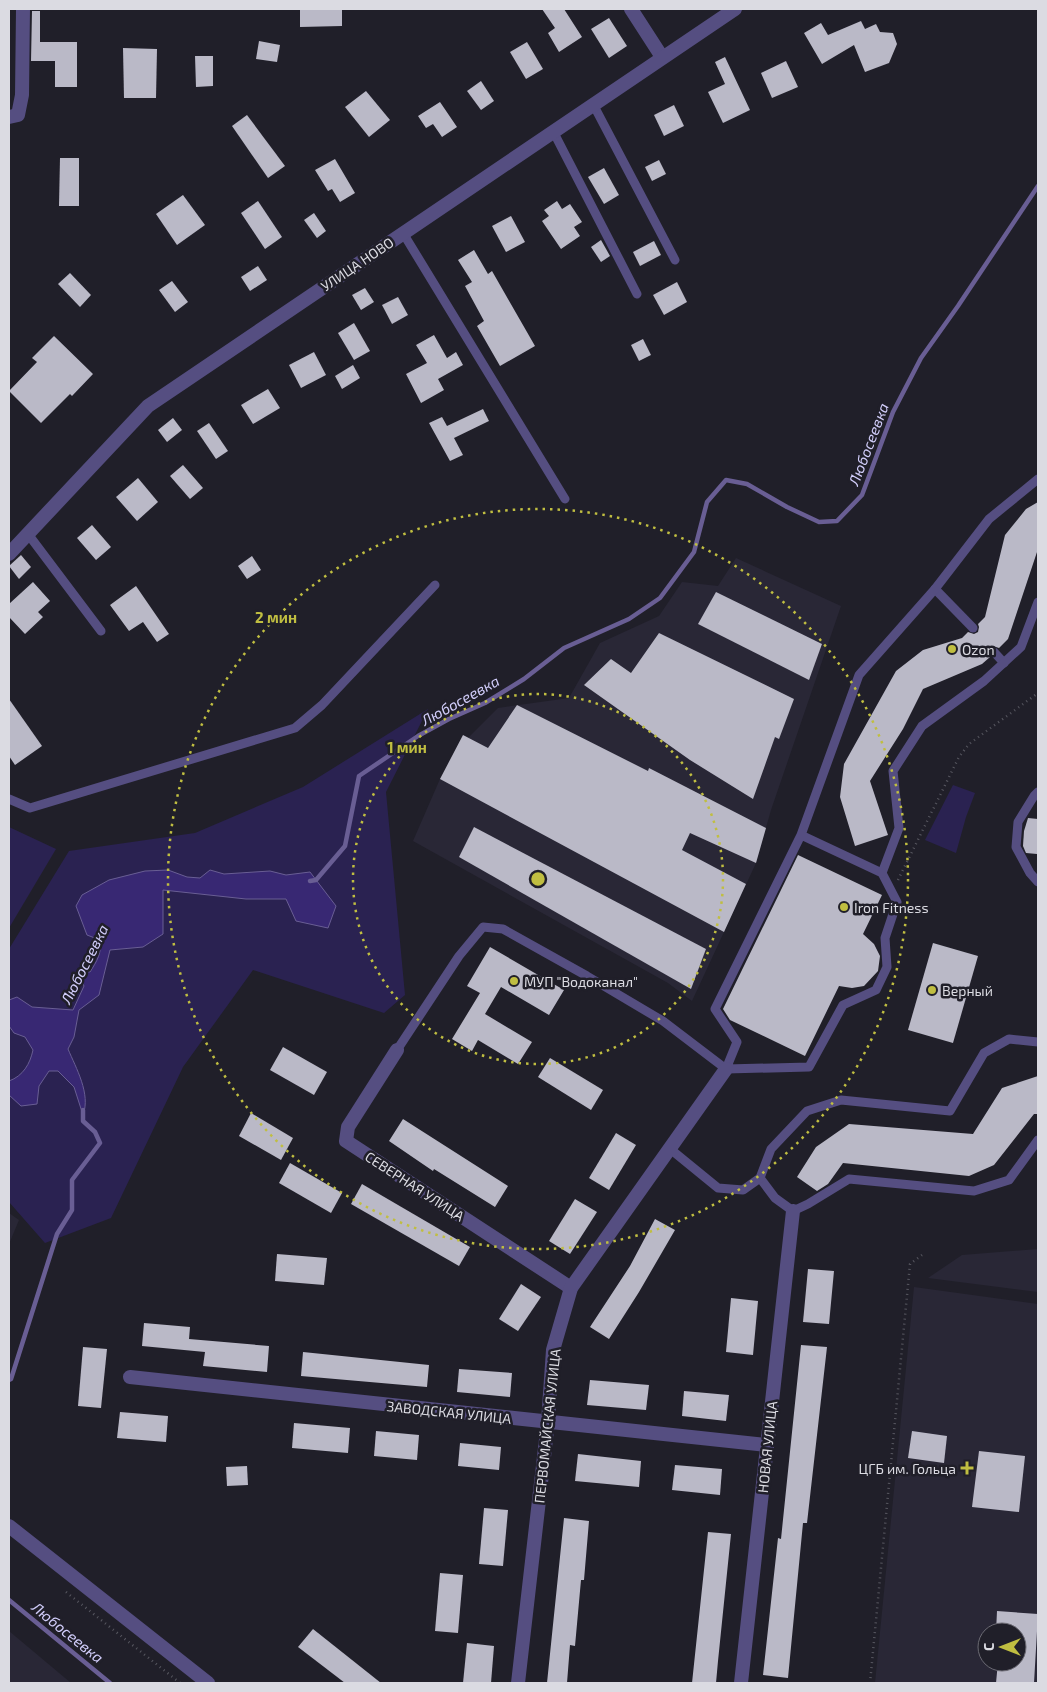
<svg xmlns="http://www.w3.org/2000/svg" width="1047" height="1692" viewBox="0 0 1047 1692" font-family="'Exo 2',sans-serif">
<rect width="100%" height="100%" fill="#201f29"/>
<!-- built -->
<g fill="#292736" fill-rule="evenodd">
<polygon points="736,558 841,606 771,810 756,863 692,1001 668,983 413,841 440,779 467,739 498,708 569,698 600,643 659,616 682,582 718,586"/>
<polygon points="9,1213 19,1220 9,1244"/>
<polygon points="1038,1249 1038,1292 928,1278 962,1255"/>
<path d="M914,1287L1038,1304V1683H875ZM987,1632H1017V1662H987Z"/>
<polygon points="9,1631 71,1683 9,1683"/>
</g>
<!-- green -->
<g fill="#2a2251">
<polygon points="428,709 386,792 405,995 384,1013 253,970 183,1067 111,1218 45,1243 9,1202 9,949 69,851 195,833 303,787"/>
<polygon points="953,785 975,793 966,817 956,853 925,840"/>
<polygon points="9,827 56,849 9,928"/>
</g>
<!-- water -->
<path fill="#382873" stroke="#695e94" d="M168,870L187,877L200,878L210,870L224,874L270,871L286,875L310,872L336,906L328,928L296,921L286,899H246L163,890V934L143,947L110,950L99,995L79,1010L74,1037L68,1049C76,1068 91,1094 83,1115L74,1087L58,1071H49L39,1086L37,1104L21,1106L9,1095V1081C23,1076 30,1064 33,1050L25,1037L14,1033L9,1026V1000L17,997L32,1007L73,1010L84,986L78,974L79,970L90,972C97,961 102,953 100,940L87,935L76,906L82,895L109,880L145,871Z"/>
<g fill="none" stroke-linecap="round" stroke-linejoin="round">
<!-- stream -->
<g stroke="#695e94" stroke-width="4.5">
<polyline points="310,881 316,880 345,846 359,776 418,736 449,719 485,703 524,679 564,648 629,619 660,598 694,552 707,502 726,480 747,484 787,507 819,522 837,521 862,495 893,412 921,358 958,306 1038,186"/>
<polyline points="9,1380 11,1379 57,1234 72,1210 72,1180 100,1143 95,1132 83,1121 83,1110"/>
<polyline points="9,1600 110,1683"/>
</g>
</g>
<!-- building -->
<g fill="#bab9c7">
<polygon points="300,9 342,9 342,26 300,27"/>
<polygon points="542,9 564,9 582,37 559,52 548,33 555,28"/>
<polygon points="32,11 40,11 40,42 77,42 77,87 55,87 55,61 31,61"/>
<polygon points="609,18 627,46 609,58 591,29"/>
<polygon points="861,21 865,29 876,24 880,32 893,33 897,44 889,63 865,72 854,45 822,64 804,33 821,23 828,35"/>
<polygon points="259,41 280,45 277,62 256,59"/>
<polygon points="527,42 543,69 526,79 510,52"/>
<polygon points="123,48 157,49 156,98 124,98"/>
<polygon points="195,56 213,56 213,86 196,87"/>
<polygon points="725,57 750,110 723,123 708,92 725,84 715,62"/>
<polygon points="786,61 798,87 772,98 761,73"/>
<polygon points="481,81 494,101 481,110 467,91"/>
<polygon points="366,91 390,120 369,137 345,107"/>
<polygon points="440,102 457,127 442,137 433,124 426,128 418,116"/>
<polygon points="674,105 684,126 664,136 654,115"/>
<polygon points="247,115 285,166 268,178 232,126"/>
<polygon points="60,158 79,158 79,206 59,206"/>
<polygon points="335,159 355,193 340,202 332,189 328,191 315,170"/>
<polygon points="659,160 666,174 652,181 645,167"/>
<polygon points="604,168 619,195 604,204 588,177"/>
<polygon points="183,195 205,225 177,245 156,214"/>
<polygon points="258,201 282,237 265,249 241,213"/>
<polygon points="557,201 562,209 570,204 582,222 574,227 580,236 561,249 542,221 549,216 544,210"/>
<polygon points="314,213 326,231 317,238 304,220"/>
<polygon points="511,216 525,242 506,252 492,226"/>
<polygon points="601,240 610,256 601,262 591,247"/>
<polygon points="654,241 661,255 640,266 633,252"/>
<polygon points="474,250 488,274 492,271 535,346 500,366 477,326 484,321 465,286 472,282 458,260"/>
<polygon points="258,266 267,280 250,291 241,277"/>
<polygon points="70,273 91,295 80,307 58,284"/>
<polygon points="172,281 188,302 175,312 159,290"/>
<polygon points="677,282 687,302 664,315 653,295"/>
<polygon points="365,288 374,302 361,310 352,295"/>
<polygon points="398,297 408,315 392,324 382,305"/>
<polygon points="354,323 370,351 354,360 338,333"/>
<polygon points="434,335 447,358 456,352 463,365 438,379 444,390 421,403 406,374 427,363 416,345"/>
<polygon points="54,336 93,374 72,396 70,394 41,423 9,391 37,362 32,358"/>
<polygon points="643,339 651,355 639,361 631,345"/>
<polygon points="314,352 326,375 301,388 289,365"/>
<polygon points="353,365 360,378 342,389 335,376"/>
<polygon points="268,389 280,408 253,424 241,405"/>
<polygon points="483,409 489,421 454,438 463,455 450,461 429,423 442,417 447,426"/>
<polygon points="173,418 182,430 167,442 158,430"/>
<polygon points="209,423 228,451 216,459 197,431"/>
<polygon points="183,465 203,488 190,499 170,476"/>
<polygon points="138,478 158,502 137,521 116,497"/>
<polygon points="1038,502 1038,549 1008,639 999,648 993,646 989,648 988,653 990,657 982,664 923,689 903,729 870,781 888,835 855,846 840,797 844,764 896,671 923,650 962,638 968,632 974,634 978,632 979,627 978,624 985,617 1005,535 1026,509"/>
<polygon points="92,525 111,547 96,560 77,538"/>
<polygon points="21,555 31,567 19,579 9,566"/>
<polygon points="252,556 261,570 247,579 238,566"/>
<polygon points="33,582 50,601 38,612 43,617 25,634 9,617 9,604"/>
<polygon points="136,586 169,634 157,642 143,622 129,631 110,605"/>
<polygon points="716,592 822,644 809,680 698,624"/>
<polygon points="659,633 794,699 779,739 775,737 753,799 690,760 584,685 611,659 631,673"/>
<polygon points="9,699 42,746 15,765 9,756"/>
<polygon points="517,705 648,771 649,768 766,828 756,863 690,833 682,850 746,884 724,932 440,779 463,735 488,748"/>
<polygon points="1028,818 1038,819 1037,854 1026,853 1023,846 1024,831"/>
<polygon points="474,827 706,949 691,989 459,857"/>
<polygon points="798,855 882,895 863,934 874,944 880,956 878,971 864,986 852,988 839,986 805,1056 730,1020 723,1009"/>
<polygon points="933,943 978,956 953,1043 908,1030"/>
<polygon points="490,947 564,990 549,1015 501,987 485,1014 532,1042 518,1064 478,1040 472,1051 452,1039 480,993 467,986"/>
<polygon points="283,1047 327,1072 314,1095 270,1070"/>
<polygon points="550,1058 603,1090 591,1110 538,1077"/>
<polygon points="1038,1076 1038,1114 1034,1114 994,1165 969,1176 843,1163 828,1184 817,1191 797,1177 816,1147 849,1124 973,1134 1002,1088"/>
<polygon points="251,1113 293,1138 281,1160 239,1136"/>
<polygon points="403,1119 508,1186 495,1207 434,1169 433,1171 389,1141"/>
<polygon points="616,1133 636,1145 609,1190 589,1178"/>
<polygon points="290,1163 342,1193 331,1213 279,1183"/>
<polygon points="362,1184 470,1247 459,1266 351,1204"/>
<polygon points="575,1199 597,1212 570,1254 549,1241"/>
<polygon points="655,1219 675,1230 639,1292 609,1339 590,1327 630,1266"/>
<polygon points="277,1254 327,1258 324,1285 275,1281"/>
<polygon points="808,1269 834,1271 829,1324 803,1322"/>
<polygon points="521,1284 541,1297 518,1331 499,1319"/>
<polygon points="731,1298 758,1301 753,1355 726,1352"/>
<polygon points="144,1323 190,1327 189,1339 269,1346 267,1372 203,1366 205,1352 142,1346"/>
<polygon points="801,1345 827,1347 807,1523 803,1523 788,1678 763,1675 778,1538 781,1539"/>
<polygon points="83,1347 107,1349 101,1408 78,1406"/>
<polygon points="303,1352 429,1365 427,1387 301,1376"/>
<polygon points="459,1369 512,1373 510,1397 457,1392"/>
<polygon points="590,1380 649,1385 646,1410 587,1405"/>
<polygon points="684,1391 729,1395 726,1421 682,1416"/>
<polygon points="120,1412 168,1416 166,1442 117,1438"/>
<polygon points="294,1423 350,1428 348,1453 292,1448"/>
<polygon points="376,1431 419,1435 417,1460 374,1456"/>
<polygon points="912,1431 947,1436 944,1463 908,1458"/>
<polygon points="460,1443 501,1447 499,1470 458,1466"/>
<polygon points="979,1451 1025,1456 1019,1512 972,1507"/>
<polygon points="578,1454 641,1461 639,1487 575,1481"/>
<polygon points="675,1465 722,1469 720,1495 672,1490"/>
<polygon points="247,1466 248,1485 227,1486 226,1467"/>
<polygon points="484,1508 508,1510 503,1566 479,1564"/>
<polygon points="564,1518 589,1521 584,1580 581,1580 575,1646 570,1645 567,1683 547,1683"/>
<polygon points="708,1532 731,1534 718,1661 716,1683 692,1683"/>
<polygon points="440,1573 463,1575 458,1633 435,1631"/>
<polygon points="997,1611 1038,1614 1034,1683 996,1683 998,1662 1017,1662 1017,1632 996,1632"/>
<polygon points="313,1629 381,1683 345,1683 298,1647"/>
<polygon points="467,1643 494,1646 491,1683 463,1683"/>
</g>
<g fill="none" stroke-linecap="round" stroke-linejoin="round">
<!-- path -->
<g stroke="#585861" stroke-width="2.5" stroke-dasharray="1 4" stroke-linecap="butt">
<polyline points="898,880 959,757 969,744 1038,693"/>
<polyline points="66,1592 180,1683"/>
<polyline points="870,1683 910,1264 922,1255"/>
</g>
<!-- service -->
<g stroke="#554e81" stroke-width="9">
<polyline points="593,104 675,260"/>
<polyline points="553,131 637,294"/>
<polyline points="403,233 565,499"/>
<polyline points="28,534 101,631"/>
<polyline points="935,589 973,628"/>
<polyline points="994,652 1004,663"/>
<polyline points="1038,792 1034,796 1018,822 1016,847 1030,873 1038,882"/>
<polyline points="9,799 30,808 295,728 322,705 435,585"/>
<polyline points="801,835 882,873 897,902 885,938 887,967 876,990 843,1005 809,1067 726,1069 737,1042 715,1009 801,835 859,675 935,589 989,519 1038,479"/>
<polyline points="882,873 899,828 893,771 922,726 984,681 1021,647 1038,602"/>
<polyline points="1038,1042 1009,1039 984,1053 950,1111 841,1100 807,1111 771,1149 760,1178 775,1198 793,1211 808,1204 849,1179 974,1191 1009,1180 1038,1140"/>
<polyline points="397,1050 459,956 483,927 503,929 587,976 663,1021 726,1069"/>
<polyline points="669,1148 718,1188 743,1190 760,1178"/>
</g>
<!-- minor -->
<g stroke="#554e81" stroke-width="14">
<polyline points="631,9 662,57"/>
<polyline points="9,117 18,115 22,95 23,9"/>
<polyline points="9,554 148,406 735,9"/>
<polyline points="397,1050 348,1127 346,1141 571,1288"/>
<polyline points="130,1377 767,1445"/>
<polyline points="518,1683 548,1422 553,1350 571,1288 726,1069"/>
<polyline points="741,1683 793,1211"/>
</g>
<!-- tertiary -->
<polyline stroke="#554e81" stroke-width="14" points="9,1526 208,1683"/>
</g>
<!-- distance rings -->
<g fill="none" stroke="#c0be41" stroke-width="2.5" stroke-dasharray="2.5 5">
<circle cx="538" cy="879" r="185"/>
<circle cx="538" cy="879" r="370"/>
</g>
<!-- markers -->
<g fill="#c0be41" stroke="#201f29" stroke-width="2">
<circle cx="952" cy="649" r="5"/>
<circle cx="844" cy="907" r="5"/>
<circle cx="514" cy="981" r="5"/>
<circle cx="932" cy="990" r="5"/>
<path d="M964.5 1460.5h5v5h5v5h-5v5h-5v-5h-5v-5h5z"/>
</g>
<g text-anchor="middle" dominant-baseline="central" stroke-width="5" stroke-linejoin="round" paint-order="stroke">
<!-- street labels -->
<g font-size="14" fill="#dbdbe2" stroke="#201f29">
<text transform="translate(357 264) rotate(-34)">УЛИЦА НОВО</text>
<text transform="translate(415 1186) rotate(33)">СЕВЕРНАЯ УЛИЦА</text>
<text transform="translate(449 1412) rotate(6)">ЗАВОДСКАЯ УЛИЦА</text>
<text transform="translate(547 1426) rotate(-84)">ПЕРВОМАЙСКАЯ УЛИЦА</text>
<text transform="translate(767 1447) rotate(-84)">НОВАЯ УЛИЦА</text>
</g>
<!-- poi labels -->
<g font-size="14" fill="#dbdbe2" stroke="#201f29" text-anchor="start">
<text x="962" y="649">Ozon</text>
<text x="854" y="907">Iron Fitness</text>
<text x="524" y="981">МУП "Водоканал"</text>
<text x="942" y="990">Верный</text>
<text x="956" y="1468" text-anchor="end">ЦГБ им. Гольца</text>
</g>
<!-- water labels -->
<g font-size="15" font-style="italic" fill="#d1cdfa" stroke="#201f29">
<text transform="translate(868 444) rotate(-69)">Любосеевка</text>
<text transform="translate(460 700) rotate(-29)">Любосеевка</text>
<text transform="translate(84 964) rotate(-63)">Любосеевка</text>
<text transform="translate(68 1632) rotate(39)">Любосеевка</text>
</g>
</g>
<circle cx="538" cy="879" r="8" fill="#c0be41" stroke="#201f29" stroke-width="2.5"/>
<g font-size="15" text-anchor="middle" font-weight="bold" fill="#c0be41" stroke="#201f29" stroke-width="5" stroke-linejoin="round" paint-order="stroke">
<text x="276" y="623">2 мин</text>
<text x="407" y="753">1 мин</text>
</g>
<!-- border -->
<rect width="1047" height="1692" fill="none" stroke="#dbdbe2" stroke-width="20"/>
<!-- north arrow -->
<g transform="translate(1002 1647) rotate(270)"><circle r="24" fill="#201f29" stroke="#6b6a73"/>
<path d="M0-4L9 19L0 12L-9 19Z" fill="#c0be41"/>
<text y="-8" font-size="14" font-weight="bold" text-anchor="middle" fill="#dbdbe2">С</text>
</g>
</svg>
